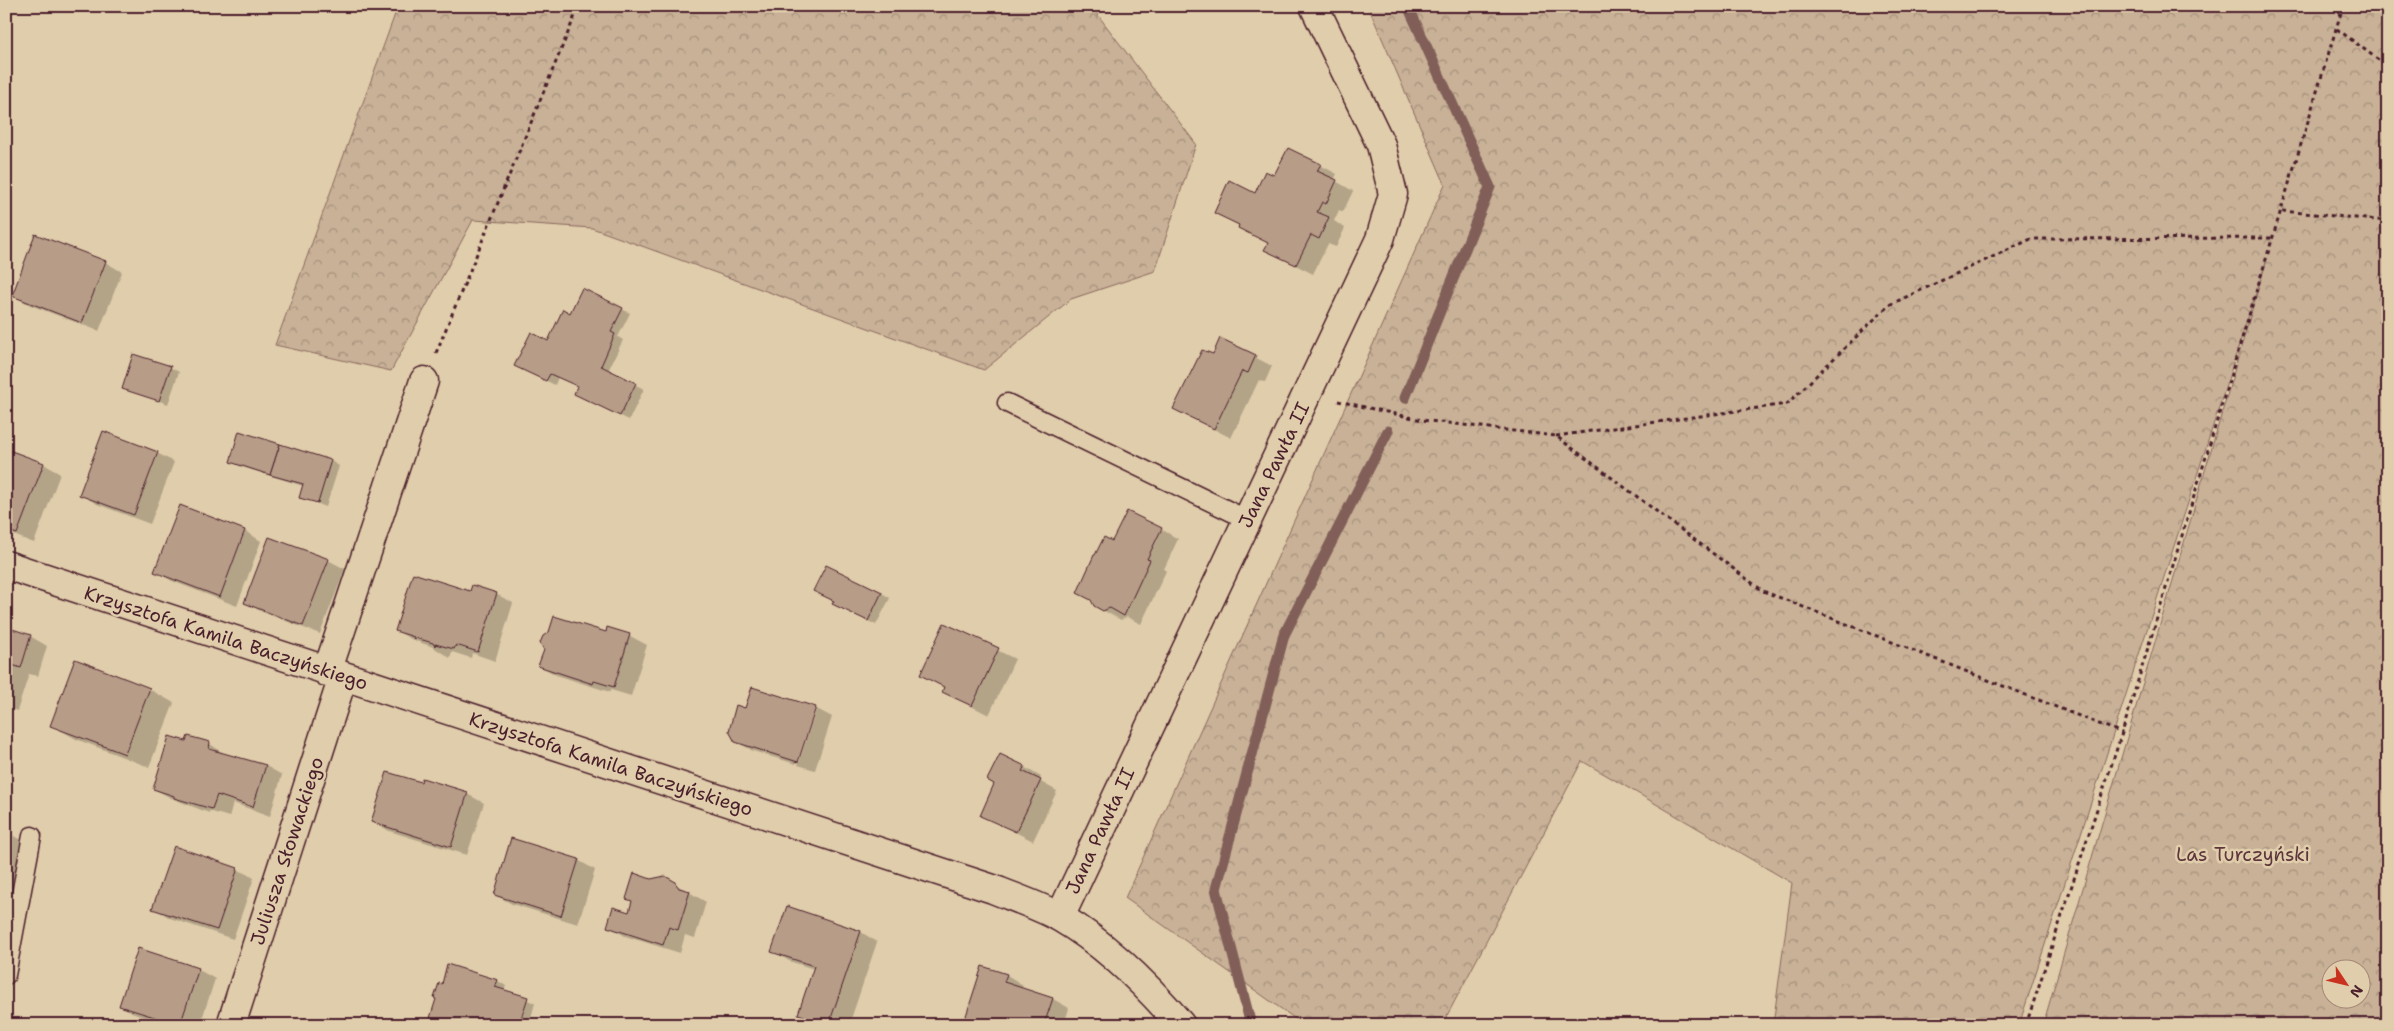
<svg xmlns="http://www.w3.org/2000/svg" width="2394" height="1031" viewBox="0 0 2394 1031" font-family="'Shantell Sans',sans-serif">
<defs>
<pattern id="forest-crowns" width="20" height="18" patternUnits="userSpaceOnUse" patternTransform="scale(1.25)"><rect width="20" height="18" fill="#c8b196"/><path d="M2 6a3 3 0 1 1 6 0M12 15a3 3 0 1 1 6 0" fill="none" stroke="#a48f7b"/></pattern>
</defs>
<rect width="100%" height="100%" fill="#e0cdab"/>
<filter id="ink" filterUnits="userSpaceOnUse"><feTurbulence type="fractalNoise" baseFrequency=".02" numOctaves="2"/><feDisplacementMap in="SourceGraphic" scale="10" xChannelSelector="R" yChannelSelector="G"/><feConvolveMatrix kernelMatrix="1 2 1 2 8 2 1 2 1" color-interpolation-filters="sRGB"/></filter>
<g filter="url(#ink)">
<!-- forest -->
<g fill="url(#forest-crowns)" stroke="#896860" fill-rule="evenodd">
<polygon points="398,6 1091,6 1196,144 1155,271 1071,299 984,370 592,228 473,220 391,371 275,345"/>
<path d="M1368,6H2388V1025H2043L2266,262L2019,1025H1773L1792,883L1582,761L1442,1025H1304L1125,898L1445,184ZM2332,968H2362V998H2332Z"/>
</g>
<!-- shadow -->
<g fill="#0003">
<polygon points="1320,165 1337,174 1334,180 1353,191 1343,212 1339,210 1334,221 1345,228 1336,247 1328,244 1313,274 1266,250 1269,244 1216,212 1256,194 1275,177"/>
<polygon points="105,262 122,272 99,331 30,305 14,296"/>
<polygon points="622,309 630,313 618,337 623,340 608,371 644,389 629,420 583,398 578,387 558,377 555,385 524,370 571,315"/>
<polygon points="1221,340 1272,366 1265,382 1259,380 1231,438 1175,409 1213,356"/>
<polygon points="170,367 179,372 168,404 123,388"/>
<polygon points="240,432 331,461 339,466 326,507 301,497 303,486 239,466 231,461"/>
<polygon points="6,450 44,464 60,474 34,543 6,532"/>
<polygon points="157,453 174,462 150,524 97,504 80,494"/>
<polygon points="180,507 245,531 261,541 237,606 172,581 156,572"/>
<polygon points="1161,529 1178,539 1164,569 1166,571 1141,624 1127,617 1121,620 1095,606 1112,543"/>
<polygon points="328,560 345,569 320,634 262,612 245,602"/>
<polygon points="471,593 496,594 513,603 495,661 472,653 471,658 452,652 450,658 433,647 413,640 396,631"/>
<polygon points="882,593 890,598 876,625 842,608"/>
<polygon points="944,624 1015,659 989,715 943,692 945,688 921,675"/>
<polygon points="6,629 30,636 47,646 38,676 29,674 17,711 6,707"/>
<polygon points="608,629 630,636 647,645 631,696 611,690 610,692 556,675 540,666 550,633 606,633"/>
<polygon points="149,689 174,703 149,767 76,739 51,725"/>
<polygon points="815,708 832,717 815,770 798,765 816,710 813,710 796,764 753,751 735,741 746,709"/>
<polygon points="186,743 210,744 226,755 266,766 282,775 270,816 233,803 229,817 209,811 209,813 171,798 154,789"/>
<polygon points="1024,767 1041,777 1039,781 1057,791 1033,841 981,815 996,784"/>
<polygon points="421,784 467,794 484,803 467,855 389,831 373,821"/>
<polygon points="6,832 21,840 18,852 23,855 6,932"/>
<polygon points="578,860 595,870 578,924 512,904 495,895"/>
<polygon points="237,869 254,878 233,939 170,918 154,908"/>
<polygon points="665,878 706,902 695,938 685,935 680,953 625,936 608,926 630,914 651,880"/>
<polygon points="787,907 861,932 877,942 849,1025 823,1025 799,1013 814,969 789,961 773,951"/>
<polygon points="139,950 199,970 215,979 200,1025 166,1025 137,1015 120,1005"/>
<polygon points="448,966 498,981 506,986 504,991 535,1003 529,1025 449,1025 432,1018"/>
<polygon points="1007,975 1023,985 1022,989 1053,999 1069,1008 1064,1025 971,1025 965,1021"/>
</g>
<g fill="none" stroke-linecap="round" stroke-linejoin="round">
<!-- stream -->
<g stroke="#815e59" stroke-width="11">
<polyline points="1405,398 1490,187 1408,6"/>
<polyline points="1251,1025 1216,889 1284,635 1388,431"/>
</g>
</g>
<!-- building -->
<g fill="#b79c87" stroke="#4a1f2b">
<polygon points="1288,148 1321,164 1317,171 1337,180 1326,204 1322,202 1317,212 1329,217 1319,239 1311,235 1296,265 1264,250 1268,243 1238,228 1239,225 1214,213 1229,180 1255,193 1265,171 1274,175"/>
<polygon points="35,234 106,261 82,323 12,296"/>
<polygon points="582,288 623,308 611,332 615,334 601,366 636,383 620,416 574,394 577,386 550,374 546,381 514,366 531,332 548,341 563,309 570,313"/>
<polygon points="1220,338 1256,355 1248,373 1242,371 1214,429 1173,409 1202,350 1213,354"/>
<polygon points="133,354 171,366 159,401 122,389"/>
<polygon points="103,431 158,452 134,515 79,495"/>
<polygon points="239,431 280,444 270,475 230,462"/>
<polygon points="280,444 331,460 318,503 299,498 303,484 270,475"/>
<polygon points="6,449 44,463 17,534 6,530"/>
<polygon points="180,505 245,530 220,597 154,572"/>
<polygon points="1127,511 1162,528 1147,559 1150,560 1124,616 1110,608 1103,611 1094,606 1091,600 1077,593 1094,555 1095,555 1104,537 1112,541"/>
<polygon points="269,537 329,559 303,626 244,603"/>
<polygon points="826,565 882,592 868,621 832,604 834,601 813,591"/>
<polygon points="413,573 470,591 472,585 497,593 478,652 456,645 454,649 435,644 435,646 433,643 416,638 413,639 414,637 395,631"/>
<polygon points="554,616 606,632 607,627 630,634 614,687 594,681 593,684 538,666 544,650 540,643 543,636 549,632"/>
<polygon points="944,623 999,648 972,706 942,692 944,687 920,675"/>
<polygon points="6,627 31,635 21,668 12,665 6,684"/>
<polygon points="75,659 150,688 125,754 50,726"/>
<polygon points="752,687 816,707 798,762 735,742 729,731 736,705 745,708"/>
<polygon points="169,736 186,741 188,736 210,742 209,749 266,765 253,807 217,795 212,809 174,798 174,796 153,789"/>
<polygon points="1000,754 1025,766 1022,771 1041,780 1016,832 980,816 994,784 987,780"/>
<polygon points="387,772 421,782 422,778 468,792 451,847 371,822"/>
<polygon points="511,838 579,859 561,916 494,895"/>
<polygon points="174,846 238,868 217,930 152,909"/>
<polygon points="634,873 651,879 665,876 674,881 679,888 690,891 678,930 669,927 663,945 607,927 613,907 629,912 632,901 626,899"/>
<polygon points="787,906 861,931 829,1024 798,1014 814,966 771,952"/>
<polygon points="138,948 199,968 180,1025 119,1006"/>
<polygon points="447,964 498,980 495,987 528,997 519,1025 452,1025 430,1018 436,999 434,998 439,983 442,984"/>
<polygon points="982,966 1007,974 1004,982 1053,998 1044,1025 973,1025 964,1022"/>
</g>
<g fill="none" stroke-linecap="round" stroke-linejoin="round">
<defs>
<g id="lane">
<polyline points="1007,403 1248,520"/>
<polyline points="6,975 32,836"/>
</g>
<g id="street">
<path d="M6,565L993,889C1015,898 1040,906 1061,918C1107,945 1146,984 1181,1025"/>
<polyline points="327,672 424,381"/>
<polyline points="1060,917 1380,239 1393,194 1381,145 1314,6"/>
<polyline points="231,1025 343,677"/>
</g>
</defs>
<!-- lane casing -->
<use href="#lane" stroke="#4a1f2b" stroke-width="21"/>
<!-- street casing -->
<use href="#street" stroke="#4a1f2b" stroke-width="31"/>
<!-- path -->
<g stroke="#4a1f2b" stroke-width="3" stroke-dasharray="4 4" stroke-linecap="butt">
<polyline points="2337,29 2388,67"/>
<polyline points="2282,211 2388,221"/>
<polyline points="436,353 579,6"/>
<polyline points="1338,401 1422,420 1556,436 1763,591 2122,733"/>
<polyline points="1556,436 1787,404 1889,305 2031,239 2273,238"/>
<polyline points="2026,1025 2122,733 2343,6"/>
</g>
<!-- lane -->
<use href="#lane" stroke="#e0cdab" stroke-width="18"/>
<!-- street -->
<use href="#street" stroke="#e0cdab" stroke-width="28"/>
</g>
</g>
<g text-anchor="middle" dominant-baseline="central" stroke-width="5" stroke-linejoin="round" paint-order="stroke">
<!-- street labels -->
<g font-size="19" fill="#4a1f2b" stroke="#e0cdab">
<text transform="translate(1274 465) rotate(-64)">Jana Pawła II</text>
<text transform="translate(226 638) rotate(18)">Krzysztofa Kamila Baczyńskiego</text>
<text transform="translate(611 764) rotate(18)">Krzysztofa Kamila Baczyńskiego</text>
<text transform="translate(1100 831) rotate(-65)">Jana Pawła II</text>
<text transform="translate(287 851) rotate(-72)">Juliusza Słowackiego</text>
</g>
<!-- park labels -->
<g font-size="19" fill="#5d353b" stroke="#e0cdab">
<text x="2243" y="854">Las Turczyński</text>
</g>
</g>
<!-- margin -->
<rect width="2394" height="1031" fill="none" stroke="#e0cdab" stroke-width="25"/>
<rect x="12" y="12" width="2369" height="1006" fill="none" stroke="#4a1f2b" stroke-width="2" filter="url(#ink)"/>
<!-- north arrow -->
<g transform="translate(2346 984) rotate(125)"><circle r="24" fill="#e0cdab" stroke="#a48778"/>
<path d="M0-4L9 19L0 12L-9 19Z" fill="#c8321e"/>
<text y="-8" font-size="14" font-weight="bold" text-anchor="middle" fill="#4a1f2b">N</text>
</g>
</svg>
